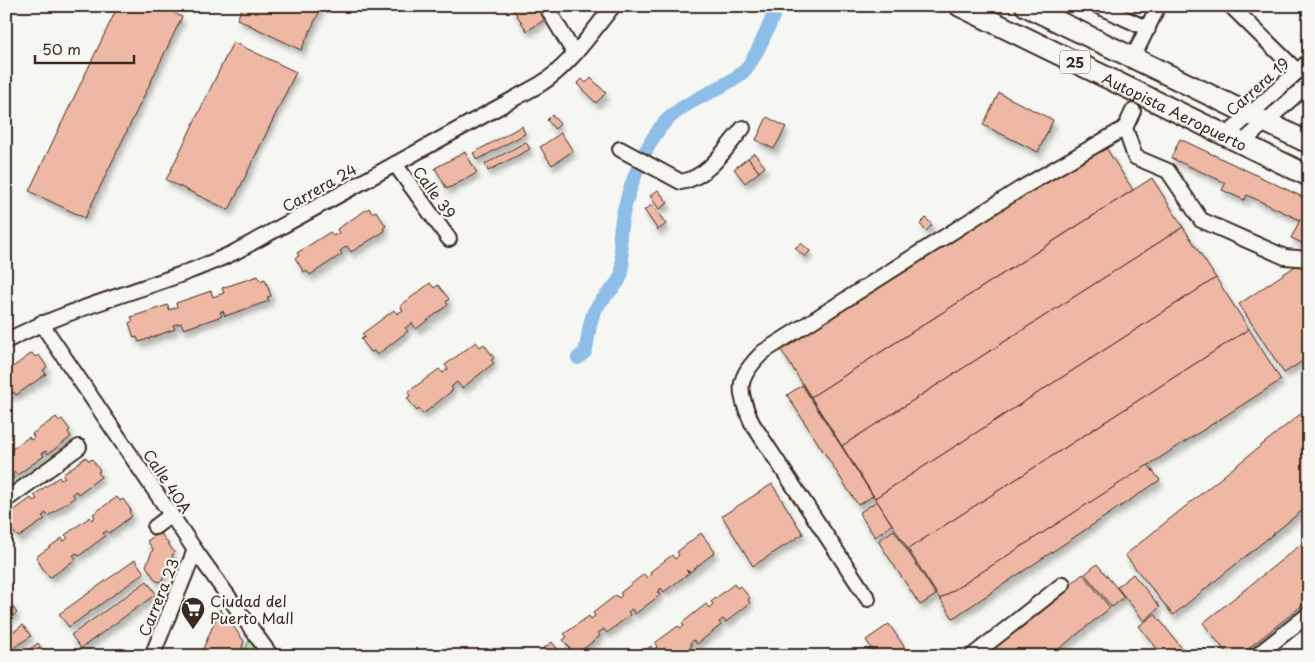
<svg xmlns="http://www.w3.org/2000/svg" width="1315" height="662" viewBox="0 0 1315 662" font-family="'Playpen Sans',sans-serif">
<defs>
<filter id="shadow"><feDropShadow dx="3" dy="5.5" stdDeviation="2.5" flood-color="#0004"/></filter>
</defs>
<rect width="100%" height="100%" fill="#f6f6f2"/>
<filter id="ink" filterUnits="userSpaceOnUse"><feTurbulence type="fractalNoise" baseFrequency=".02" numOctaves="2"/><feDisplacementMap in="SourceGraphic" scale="10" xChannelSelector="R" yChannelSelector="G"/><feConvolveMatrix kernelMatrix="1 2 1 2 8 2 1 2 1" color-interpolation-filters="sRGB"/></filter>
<g filter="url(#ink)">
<!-- green -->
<polygon fill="#b4e7a7" stroke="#788862" points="249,640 261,656 243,656"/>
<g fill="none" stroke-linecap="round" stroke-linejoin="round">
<!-- canal -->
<path stroke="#8cbee8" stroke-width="14" d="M578,358L585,352C589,339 588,325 594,312C601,297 620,286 622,272C624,259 619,246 620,234C623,201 640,155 660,128C681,100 716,94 742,73C754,63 771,22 777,6"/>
</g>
<!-- building -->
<g fill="#efb8a4" stroke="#3b2a1e" filter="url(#shadow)">
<polygon points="118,6 160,6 182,17 85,218 29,191"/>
<polygon points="243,6 322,6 301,50 237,19"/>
<polygon points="511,6 538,6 546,19 527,31"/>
<polygon points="233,42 296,72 229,210 166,180"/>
<polygon points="591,78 606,93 596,103 577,84 582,79 586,83"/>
<polygon points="999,93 1053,120 1038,152 983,125"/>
<polygon points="552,115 560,124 555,129 547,120"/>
<polygon points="767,117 786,127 774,149 756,140"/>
<polygon points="522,126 525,134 477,160 473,153"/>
<polygon points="561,133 573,151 552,165 540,147"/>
<polygon points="1180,139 1309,200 1309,246 1291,238 1300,220 1247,195 1244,200 1222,190 1226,183 1171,158"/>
<polygon points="526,142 530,149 488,171 485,164"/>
<polygon points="1103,143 1133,190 811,397 781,350"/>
<polygon points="465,152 477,173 447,189 435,168"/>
<polygon points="754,153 765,167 759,172 748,158"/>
<polygon points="748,158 759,172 745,183 734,169"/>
<polygon points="1152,178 1183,227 842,446 811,397"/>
<polygon points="658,190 668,203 659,209 650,196"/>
<polygon points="652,205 666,224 658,230 644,210"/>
<polygon points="369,208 372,213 376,211 386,226 383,228 385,231 351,252 347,246 340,251 342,254 310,275 307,271 304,272 295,258 299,256 297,253 330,232 333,236 339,233 337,229"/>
<polygon points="926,218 932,225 926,231 920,224"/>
<polygon points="1183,227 1216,278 875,498 842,446"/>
<polygon points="801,243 810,251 805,257 795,248"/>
<polygon points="1306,259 1309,264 1309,357 1284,373 1239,304"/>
<polygon points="258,276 260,281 265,279 271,296 267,297 269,301 225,316 223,311 220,312 222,316 184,329 181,323 173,325 175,329 139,342 137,337 134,338 129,323 133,321 131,317 168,305 169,310 177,307 176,303 211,291 213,297 224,293 222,288"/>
<polygon points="1216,278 1249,329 908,549 875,498"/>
<polygon points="430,283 434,288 438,285 449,299 446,302 448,305 416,329 412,323 405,328 408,331 377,355 374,351 371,352 361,339 365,337 362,334 394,310 397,314 403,310 400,306"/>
<polygon points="1249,329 1281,380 940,599 908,549"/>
<polygon points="476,342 480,347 484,344 494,358 491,360 494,363 462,388 457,382 451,387 453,390 423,414 419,409 417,411 407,398 410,396 408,392 439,369 443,373 448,369 445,365"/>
<polygon points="32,353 35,357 39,355 47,367 43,370 46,374 16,395 14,392 6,397 6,372"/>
<polygon points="802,385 873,496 858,505 787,395"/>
<polygon points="1309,407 1309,505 1173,615 1125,555"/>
<polygon points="56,417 59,421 62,419 70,430 68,432 71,437 48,454 46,451 42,453 44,456 17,475 15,472 12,475 14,478 6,483 6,453 29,437 31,440 34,437 32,434"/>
<polygon points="86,457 89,461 92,459 100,471 98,472 101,477 78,494 76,491 72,494 75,497 48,516 46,513 42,516 45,519 19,537 15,534 6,522 6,516 31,498 33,501 37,499 34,495 59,477 61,480 65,477 62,475"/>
<polygon points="1148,465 1160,480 953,618 940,599"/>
<polygon points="772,484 803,534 753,566 722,516"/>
<polygon points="117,497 120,501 123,499 131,510 129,512 132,516 109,533 107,531 103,533 105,536 79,556 77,553 73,555 76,559 51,577 46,574 36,557 62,538 64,541 68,538 65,535 90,517 92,520 95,517 93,514"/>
<polygon points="877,501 892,525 875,537 859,513"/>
<polygon points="894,530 936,595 920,605 878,541"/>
<polygon points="160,532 174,552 161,582 156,581 146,566 153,549 147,541"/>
<polygon points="701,533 715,552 690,572 686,570 689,573 664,592 661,588 657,592 660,595 635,614 632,609 628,612 630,615 607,633 604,629 598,633 600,636 578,653 576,651 574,653 563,640 567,637 564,634 589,616 591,619 595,616 593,613 616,595 619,598 622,595 620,593 644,574 647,578 651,574 650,572 672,555 675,559 679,555 677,552"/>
<polygon points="1309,538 1309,600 1239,656 1229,656 1203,623"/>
<polygon points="135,560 144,573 69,627 59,614"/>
<polygon points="1097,564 1124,597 1112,607 1085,574"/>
<polygon points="1083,574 1110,608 1050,656 985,656 983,654"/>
<polygon points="1133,574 1160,607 1144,621 1117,587"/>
<polygon points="147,581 156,594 81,648 71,635"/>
<polygon points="734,584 737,588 740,586 750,598 748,600 750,603 726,622 723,619 719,622 721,625 697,644 694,640 690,643 692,646 679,656 638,656 651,646 653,650 657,647 655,643 678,626 681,628 684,626 682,623 706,604 709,608 713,604 711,602"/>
<polygon points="9,602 17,613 6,620 6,604"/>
<polygon points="220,609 244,641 239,656 200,656"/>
<polygon points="1155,614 1188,656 1163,656 1139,626"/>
<polygon points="889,624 907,651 900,656 876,656 866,640"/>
<polygon points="23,625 31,636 6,653 6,637"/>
<polygon points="552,642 563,656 533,656"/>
<polygon points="38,643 46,654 43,656 20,656"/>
<polygon points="780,652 783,655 786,653 788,656 775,656"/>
</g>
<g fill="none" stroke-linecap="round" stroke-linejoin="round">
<defs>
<g id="minor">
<polyline points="546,6 574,53"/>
<polyline points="1098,6 1148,29"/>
<polyline points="1231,6 1297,71"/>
<polyline points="1133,58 1158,6"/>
<polyline points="1133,111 1125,128 1135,157 1168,171 1201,220 1285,257 1309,259"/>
<polyline points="1227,135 1309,61"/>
<polyline points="1242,143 1309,83"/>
<path d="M620,149L681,182C709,177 725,149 743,128"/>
<polyline points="395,164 449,239"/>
<polyline points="41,323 195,550 271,656"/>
<path d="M6,341C79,303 161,287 235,252L539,85C569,67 591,33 613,6"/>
<polyline points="6,500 79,447"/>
<polyline points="155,527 171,515"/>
<path d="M868,599L752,423C737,389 736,379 763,352L1020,189L1125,128"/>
<polyline points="152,656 195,550"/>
<polyline points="972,656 1063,584"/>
<polyline points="1256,656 1309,614"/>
</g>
<g id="highway">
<path id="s1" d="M960,6L1309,176"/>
<polyline points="1026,6 1309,143"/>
</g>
</defs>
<!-- minor casing -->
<use href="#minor" stroke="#3b2a1e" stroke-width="18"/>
<!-- highway casing -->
<use href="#highway" stroke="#3b2a1e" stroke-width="24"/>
<!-- minor -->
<use href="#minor" stroke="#f6f6f2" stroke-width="14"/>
<!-- highway -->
<use href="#highway" stroke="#f6f6f2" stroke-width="20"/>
</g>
</g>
<!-- icons -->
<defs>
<symbol id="supermarket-pin" viewBox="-11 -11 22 30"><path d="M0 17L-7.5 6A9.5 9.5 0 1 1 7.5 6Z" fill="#3b2a1e" stroke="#f6f6f2"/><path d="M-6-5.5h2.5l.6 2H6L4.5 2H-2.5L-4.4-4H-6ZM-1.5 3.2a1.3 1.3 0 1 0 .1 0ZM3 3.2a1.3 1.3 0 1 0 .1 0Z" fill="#fff"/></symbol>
</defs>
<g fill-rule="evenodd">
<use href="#supermarket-pin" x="179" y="595" width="28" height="38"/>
</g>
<g text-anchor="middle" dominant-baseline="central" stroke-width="4.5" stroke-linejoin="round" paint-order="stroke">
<!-- shield labels -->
<rect fill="#f6f6f2" stroke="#73675e" stroke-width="1" x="1060" y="50.5" width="30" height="23" rx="4"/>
<g font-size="14" font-weight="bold" fill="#3b2a1e">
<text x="1075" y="62">25</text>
</g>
<!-- street labels -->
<g font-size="15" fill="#3b2a1e" stroke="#f6f6f2">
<text transform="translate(1257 86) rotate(-42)">Carrera 19</text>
<text stroke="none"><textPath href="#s1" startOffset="239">Autopista Aeropuerto</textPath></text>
<text transform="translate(319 187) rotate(-29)">Carrera 24</text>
<text transform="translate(435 192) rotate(54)">Calle 39</text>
<text transform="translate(168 481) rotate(56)">Calle 40A</text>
<text transform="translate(158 597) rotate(-68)">Carrera 23</text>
</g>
<!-- poi labels -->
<g font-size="15" fill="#3b2a1e" stroke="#f6f6f2" text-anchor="start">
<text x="210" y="600">Ciudad del<tspan x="210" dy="17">Puerto Mall</tspan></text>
</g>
</g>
<!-- margin -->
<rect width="1315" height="662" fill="none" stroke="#f6f6f2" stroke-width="25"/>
<rect x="12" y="12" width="1290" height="637" fill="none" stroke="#3b2a1e" stroke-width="2" filter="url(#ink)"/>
<!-- scale -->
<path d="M35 55v8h99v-8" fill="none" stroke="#3b2a1e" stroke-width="2.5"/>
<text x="42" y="55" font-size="15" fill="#3b2a1e" stroke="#f6f6f2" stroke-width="4" paint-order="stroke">50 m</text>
</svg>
